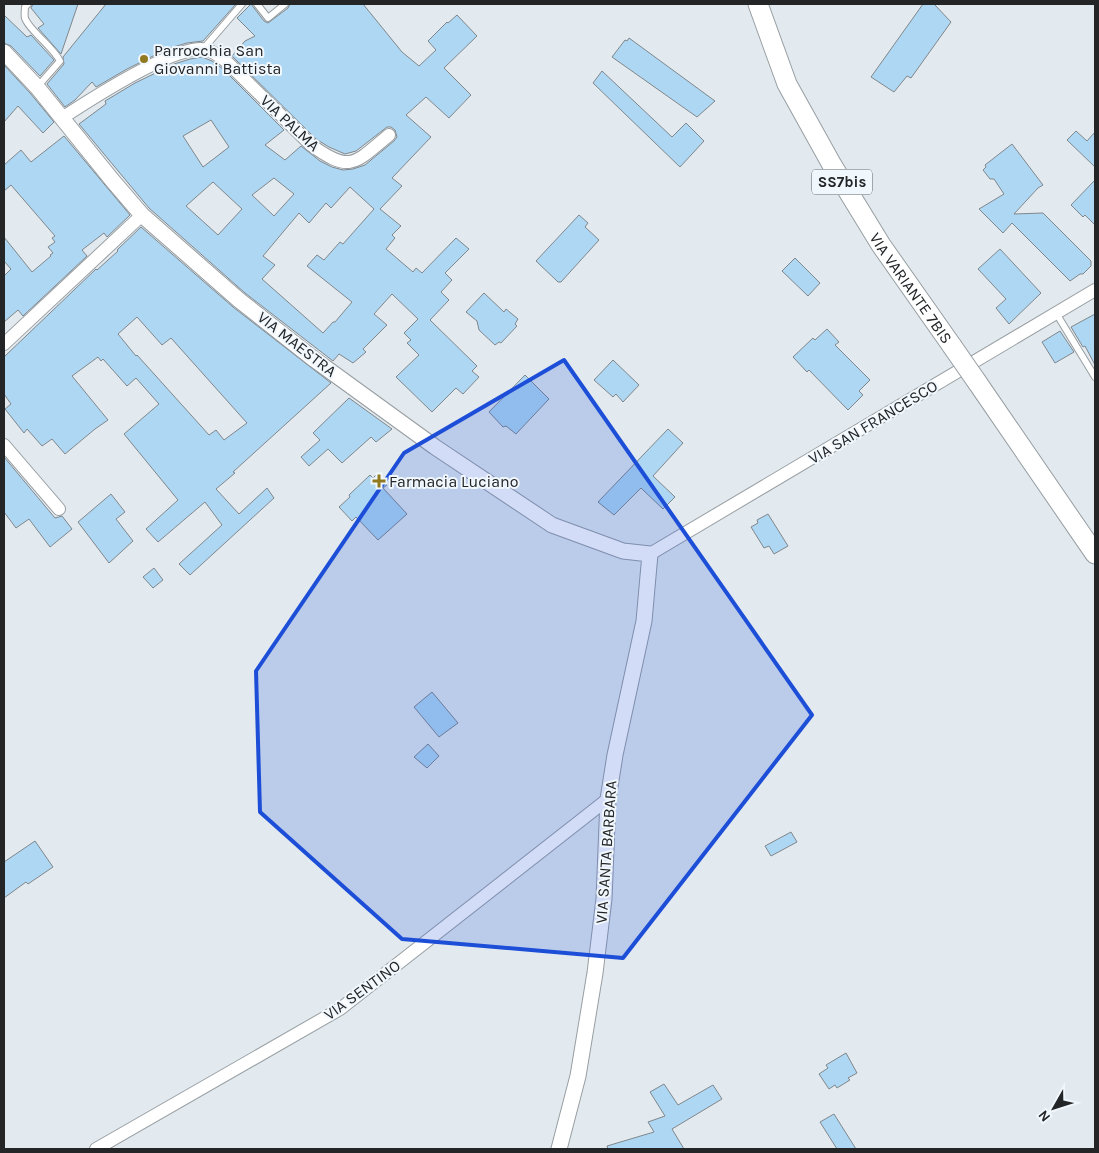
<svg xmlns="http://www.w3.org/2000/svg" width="1099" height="1153" viewBox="0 0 1099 1153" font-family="Karla,sans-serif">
<rect width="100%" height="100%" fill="#e3eaef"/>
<!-- building -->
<g fill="#aed7f4" stroke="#80878b" fill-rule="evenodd">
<polygon points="33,4 78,4 61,54 38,28 44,24 31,8"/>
<polygon points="106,4 236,4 203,41 187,43 167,49 127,69 96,87 92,82 75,100 65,107 47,84 64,64 63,57"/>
<path d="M251,4L264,21L268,23L288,8L290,4H363L402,52L419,66L436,50L428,41L447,22L448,23L457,15L477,36L444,68L471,95L449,118L426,97L406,115L431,137L392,178L402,186L380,209L401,226L392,235L395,238L386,249L413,272L416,268L422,273L456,238L469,249L445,273L452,280L441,292L449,300L430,320L477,366L472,371L479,377L463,394L456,388L432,412L396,377L419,355L407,343L411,340L404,333L418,319L392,294L374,314L387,325L363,349L366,352L353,363L339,354L333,361L245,293L149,208L79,124L106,104L105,101L135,83L174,64L190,59L202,57L212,61L223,69L284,130L265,145L285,160L301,146L320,161L332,167L343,170L353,169L365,165L394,141L397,137L395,130L391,127H387L356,151L345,154L329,147L316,139L232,56L245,41L255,36L237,18ZM211,120L229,147L203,167L183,136ZM274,178L294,194L274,216L252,195ZM213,182L242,209L218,235L186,206ZM350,187L374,209L343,244L340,242L324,260L317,255L307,266L352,302L335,322H333L323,333L262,279L275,265L263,256L299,213L309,223L326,203L331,208Z"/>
<polygon points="923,4 934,4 951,22 911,78 907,76 894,92 871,77"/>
<polygon points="4,15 27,37 31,35 54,60 40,76 11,46 4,43"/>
<polygon points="629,38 715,101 697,117 612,57 625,40 627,41"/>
<polygon points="4,65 30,93 54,122 43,133 18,106 4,122"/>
<polygon points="602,71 672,137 686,123 704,141 680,167 593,83"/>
<polygon points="1076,131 1087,141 1095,132 1095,167 1067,140"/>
<polygon points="64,136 130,215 107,237 104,233 82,250 87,256 23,316 18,310 4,322 4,276 11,269 4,261 4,237 32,272 51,256 50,255 53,253 48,247 55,242 52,238 55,236 11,185 4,191 4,165 21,150 31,162"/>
<polygon points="1012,144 1043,185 1038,188 1014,214 1043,213 1091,261 1091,266 1083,274 1080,274 1070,281 1012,223 1003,233 979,209 1004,194 994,179 990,179 983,170 986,167 985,165"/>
<polygon points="1095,180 1095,225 1085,215 1083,217 1071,205"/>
<polygon points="579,215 588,223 585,227 599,240 561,282 558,282 536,261"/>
<path d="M141,227L233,307L331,383L233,472L235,473L216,489L239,514L267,488L274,498L190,575L179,564L222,525L205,502L158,542L146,529L178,500L124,434L159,404L136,378L127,386L103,359L101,361L98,357L72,376L108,420L95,429L65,454L52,439L42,446L27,429L24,433L5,409L11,404L4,394V357L96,269L97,270L118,251L117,250ZM137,317L162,345L171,338L247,423L224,440L216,430L209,435L137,355L136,356L118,334Z"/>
<polygon points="1000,249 1041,293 1009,324 996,308 1006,299 978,269"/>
<polygon points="795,258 820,283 808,296 782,271"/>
<polygon points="484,293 504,312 506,309 518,319 515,324 517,326 501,343 499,342 495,345 479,330 477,321 466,312"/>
<polygon points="1095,314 1095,365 1085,346 1083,347 1071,327"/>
<polygon points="827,329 839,342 835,345 870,380 859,391 863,395 848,410 809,370 807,372 793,357 813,338 815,340"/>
<polygon points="1060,331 1074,352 1055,363 1042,342"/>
<polygon points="613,360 639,385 623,402 616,394 613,397 594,380"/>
<polygon points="525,375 549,399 516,434 506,426 503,427 489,412"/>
<polygon points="349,398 392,429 376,442 371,437 342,463 328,449 309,466 301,457 320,440 313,433"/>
<polygon points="668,429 683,443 653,476 675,497 663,509 641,488 614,515 598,502"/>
<polygon points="4,457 55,518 62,516 72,529 50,547 29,519 16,528 4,512"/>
<polygon points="377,474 387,485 383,488 407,514 378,540 356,517 352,521 339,507 350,497 349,495 370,475 373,478"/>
<polygon points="111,494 125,512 116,519 133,541 109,563 78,522"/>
<polygon points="768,514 788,546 774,554 769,546 764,548 751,527 758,523 757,520"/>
<polygon points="154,568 163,580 153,588 143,577"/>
<polygon points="432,692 458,723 439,737 414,707"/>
<polygon points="428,744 439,756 427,768 414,757"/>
<polygon points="791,832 797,842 771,856 765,846"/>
<polygon points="35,841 53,867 28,884 26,882 4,898 4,862"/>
<polygon points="846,1053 857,1073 848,1078 850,1080 837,1088 835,1085 829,1089 819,1074 828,1068 826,1065"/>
<polygon points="664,1084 678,1105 713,1085 722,1099 672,1129 684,1149 608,1149 607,1146 654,1132 648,1122 665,1116 650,1092"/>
<polygon points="834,1114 856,1149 837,1149 820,1122"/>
</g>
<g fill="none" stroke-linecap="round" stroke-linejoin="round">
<defs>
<g id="service">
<path d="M28,4L25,7C25,10 24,15 25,18C28,29 53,47 60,61L38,86"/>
<polyline points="257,4 268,18 285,4"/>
<polyline points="204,48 242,4"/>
<polyline points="1056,313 1095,377"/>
</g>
<g id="minor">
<path d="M62,118C91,99 170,48 202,49C211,49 222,58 228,63L311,145C351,174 355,163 389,135"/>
<polyline points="4,344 142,215"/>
<polyline points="4,445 59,509"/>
<polyline points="650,554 1095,290"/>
<polyline points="96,1149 340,1009 608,799"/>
</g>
<polyline id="tertiary" points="4,52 37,87 112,180 142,215 239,300 315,360 435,447 552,525 623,551 650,554 644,621 615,755 608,799 604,899 595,973 578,1076 559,1149"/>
<g id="primary">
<path id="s1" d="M758,4L787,84L832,165L881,245L952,346"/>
<polyline points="977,382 1095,554"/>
</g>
</defs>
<!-- service casing -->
<use href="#service" stroke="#979ea2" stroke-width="8"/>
<!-- minor casing -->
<use href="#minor" stroke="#979ea2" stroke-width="14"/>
<!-- tertiary casing -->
<use href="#tertiary" stroke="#979ea2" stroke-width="17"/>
<!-- primary casing -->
<use href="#primary" stroke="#979ea2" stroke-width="21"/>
<!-- service -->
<use href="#service" stroke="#fff" stroke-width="6"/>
<!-- minor -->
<use href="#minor" stroke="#fff" stroke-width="12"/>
<!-- tertiary -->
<use href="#tertiary" stroke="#fff" stroke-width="15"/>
<!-- primary -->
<use href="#primary" stroke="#fff" stroke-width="19"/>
<defs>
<polyline id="primary-bridge" points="952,346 977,382"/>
</defs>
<!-- primary-bridge casing -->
<use href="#primary-bridge" stroke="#979ea2" stroke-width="21" stroke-linecap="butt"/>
<!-- primary-bridge -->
<use href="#primary-bridge" stroke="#fff" stroke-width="19"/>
</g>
<!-- marked area -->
<path fill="#1d4ed8" fill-opacity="0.2" stroke="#1d4ed8" stroke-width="4" stroke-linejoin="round" d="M564,360L812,715L623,958L402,939L260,812L256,671L404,453Z"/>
<!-- markers -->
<g fill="#91791f" stroke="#f0f7fd" stroke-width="2">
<circle cx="144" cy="59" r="5"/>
<path d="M376.5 473.5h5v5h5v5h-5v5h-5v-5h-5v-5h5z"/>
</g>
<g text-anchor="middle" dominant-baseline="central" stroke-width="4" stroke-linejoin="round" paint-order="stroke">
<!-- shield labels -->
<rect fill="#f0f7fd" stroke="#606467" stroke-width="1" x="812" y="169.5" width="60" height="25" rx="4"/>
<g font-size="15" font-weight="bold" fill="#232527">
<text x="842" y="182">SS7bis</text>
</g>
<!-- poi labels -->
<g font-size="16" fill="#232527" stroke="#f0f7fd" text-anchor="start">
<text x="154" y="50">Parrocchia San<tspan x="154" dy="18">Giovanni Battista</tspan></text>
<text x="389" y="481">Farmacia Luciano</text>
</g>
<!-- street labels -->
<g font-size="16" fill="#232527" stroke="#f0f7fd">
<text transform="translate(290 123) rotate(43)">VIA PALMA</text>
<text stroke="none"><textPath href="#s1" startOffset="324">VIA VARIANTE 7BIS</textPath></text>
<text transform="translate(297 344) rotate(38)">VIA MAESTRA</text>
<text transform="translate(873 422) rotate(-31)">VIA SAN FRANCESCO</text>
<text transform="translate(606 852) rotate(-86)">VIA SANTA BARBARA</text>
<text transform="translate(362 990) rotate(-36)">VIA SENTINO</text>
</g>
</g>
<!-- border -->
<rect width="1099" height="1153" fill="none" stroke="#232527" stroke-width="10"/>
<!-- north arrow -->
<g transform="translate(1054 1108) rotate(231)" stroke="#f0f7fd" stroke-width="4" paint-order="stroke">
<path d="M0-4L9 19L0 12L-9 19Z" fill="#232527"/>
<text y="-8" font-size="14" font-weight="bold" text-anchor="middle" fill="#232527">N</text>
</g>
</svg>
